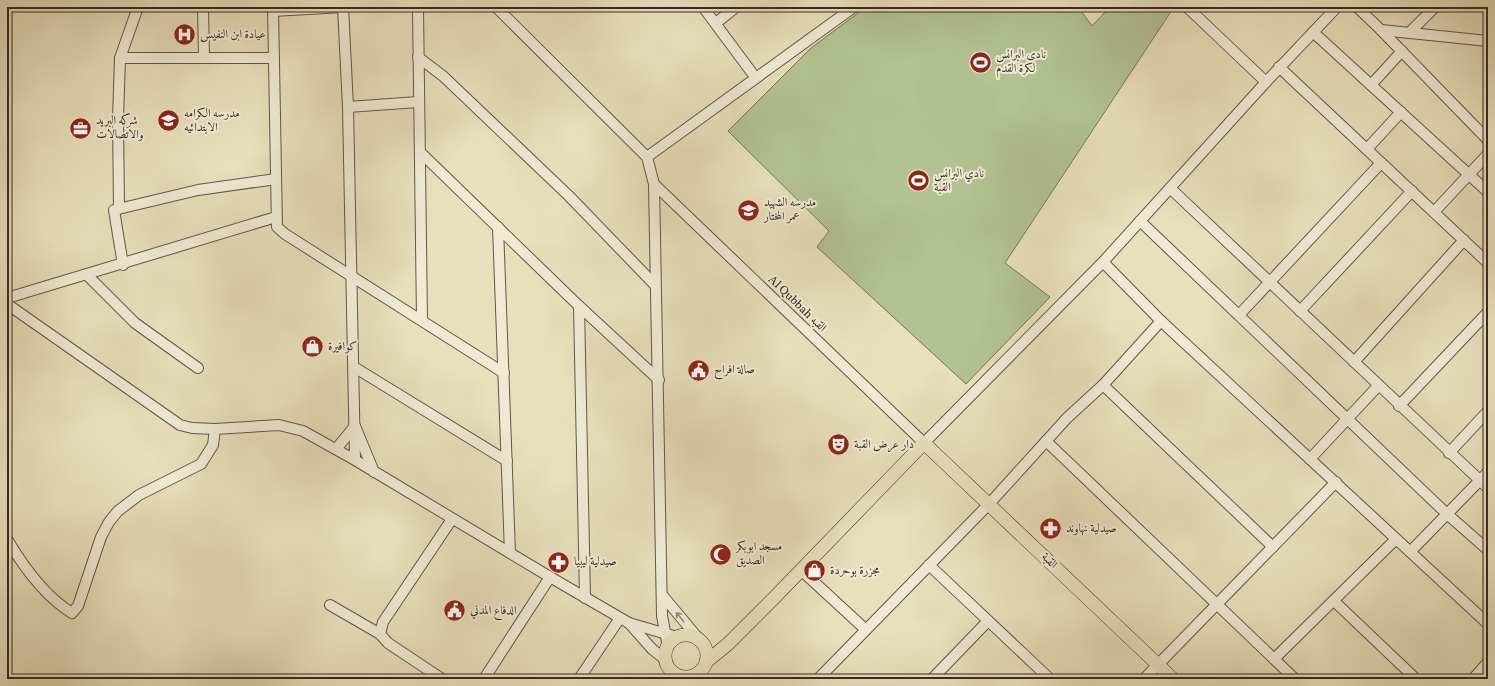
<svg xmlns="http://www.w3.org/2000/svg" width="1495" height="686" viewBox="0 0 1495 686" font-family="Vollkorn,Amiri,serif">
<rect width="100%" height="100%" fill="#e8dfbc"/>
<filter id="stains"><feTurbulence type="fractalNoise" baseFrequency=".005" numOctaves="4"/><feColorMatrix values="0 0 0 0 .2 0 0 0 0 .09 0 0 0 0 .02 0 0 0 .5 -.17"/></filter>
<radialGradient id="worn" r=".72"><stop offset=".6" stop-color="#630" stop-opacity="0"/><stop offset="1" stop-color="#630" stop-opacity=".3"/></radialGradient>
<!-- grass -->
<polygon fill="#b2c293" stroke="#74765b" points="866,7 1078,7 1092,26 1110,7 1164,7 1170,13 1005,263 1050,297 966,384 817,247 829,231 728,131 811,48"/>
<g fill="none" stroke-linecap="round" stroke-linejoin="round">
<defs>
<g id="minor">
<polyline points="203,7 204,58"/>
<polyline points="273,7 277,227 285,234 504,373"/>
<polyline points="343,7 348,107 355,460"/>
<polyline points="418,7 422,320"/>
<polyline points="496,7 647,157 654,184 662,616 668,647"/>
<polyline points="703,7 755,77"/>
<polyline points="1187,7 1266,82"/>
<polyline points="1357,7 1381,30 1488,41"/>
<polyline points="273,11 343,7"/>
<polyline points="716,23 736,7"/>
<polyline points="1381,30 1488,140"/>
<polyline points="1313,32 1488,192"/>
<polyline points="1409,33 1435,7"/>
<polyline points="418,57 443,76 569,196 655,285"/>
<polyline points="120,58 273,58"/>
<polyline points="1279,67 1488,263"/>
<polyline points="1371,85 1402,51"/>
<polyline points="348,107 418,102"/>
<polyline points="1367,149 1401,112"/>
<polyline points="420,152 579,306 659,380"/>
<polyline points="647,157 854,7"/>
<polyline points="654,184 924,443 1103,262 1266,82 1337,7"/>
<polyline points="1170,188 1488,488"/>
<polyline points="119,209 118,119 120,58 138,7"/>
<polyline points="1434,212 1488,154"/>
<polyline points="1140,221 1447,514 1488,550"/>
<polyline points="498,227 510,553"/>
<polyline points="1103,262 1161,321 1488,624"/>
<polyline points="123,265 114,210 198,190 276,179"/>
<polyline points="87,275 135,323 198,368"/>
<polyline points="7,298 276,217"/>
<polyline points="7,304 180,425 192,428 215,429 279,425 303,431 355,460 550,577 629,623 677,637"/>
<polyline points="579,306 585,598"/>
<polyline points="1300,311 1412,191"/>
<polyline points="1239,315 1381,163"/>
<polyline points="1354,362 1464,240"/>
<polyline points="354,367 507,461"/>
<polyline points="1103,385 1273,547"/>
<polyline points="1399,406 1488,312"/>
<polyline points="1046,441 1295,679"/>
<polyline points="336,449 355,426 374,472"/>
<polyline points="1449,453 1488,411"/>
<polyline points="1310,459 1378,386"/>
<path d="M7,539C23,566 44,596 72,613L78,606L101,537L109,522L118,511L139,495L201,464L213,445L215,429"/>
<polyline points="1410,552 1488,472"/>
<polyline points="929,565 1050,679"/>
<polyline points="801,570 865,629"/>
<polyline points="663,596 698,638"/>
<polyline points="1334,601 1416,679"/>
<polyline points="330,605 380,634 388,643 442,679"/>
<polyline points="629,623 652,649 666,660"/>
<polyline points="380,634 383,622 452,519"/>
<polyline points="1274,659 1396,539"/>
<polyline points="484,679 550,577"/>
<polyline points="579,679 620,618"/>
<polyline points="818,679 989,504 1067,418 1103,385 1161,321"/>
<polyline points="932,679 988,621"/>
<polyline points="1144,679 1336,482"/>
<polyline points="1473,679 1488,662"/>
</g>
<g id="major">
<circle cx="686" cy="656" r="21"/>
<polyline points="706,662 728,644 775,597 924,443 1173,679"/>
</g>
</defs>
<!-- minor casing -->
<use href="#minor" stroke="#635649" stroke-width="12"/>
<!-- major casing -->
<use href="#major" stroke="#372923" stroke-width="14"/>
<!-- minor -->
<use href="#minor" stroke="#f0ead3" stroke-width="10"/>
<!-- major -->
<use href="#major" stroke="#e8dfbc" stroke-width="13"/>
</g>
<!-- one-way arrows -->
<defs><path id="oneway-shaft" d="M-6 0H5M1.5-3L5.5 0L1.5 3" fill="none" stroke-width="1.6" stroke-linecap="round" stroke-linejoin="round"/></defs>
<use stroke="#948a7b" href="#oneway-shaft" transform="translate(680 617) rotate(-129)"/>
<!-- icons -->
<defs>
<symbol id="hospital-disc" viewBox="-11 -11 22 22"><circle r="9.5" fill="#8f2418" stroke="#f0ead3"/><path d="M-5-5h3v3.5h4V-5h3V5h-3V1.5h-4V5h-3Z" fill="#fff"/></symbol>
<symbol id="stadium-disc" viewBox="-11 -11 22 22"><circle r="9.5" fill="#8f2418" stroke="#f0ead3"/><path d="M0-5a6.5 5 0 1 0 0 10a6.5 5 0 1 0 0-10ZM-3.5-1.8h7v3.6h-7Z" fill="#fff"/></symbol>
<symbol id="school-disc" viewBox="-11 -11 22 22"><circle r="9.5" fill="#8f2418" stroke="#f0ead3"/><path d="M0-5L7-2L0 1L-7-2ZM-4 1L0 2.5L4 1V4Q0 6-4 4Z" fill="#fff"/></symbol>
<symbol id="office-disc" viewBox="-11 -11 22 22"><circle r="9.5" fill="#8f2418" stroke="#f0ead3"/><path d="M-6-3h4V-5.5h4V-3h4V5H-6ZM-1-4.5V-3h2v-1.5ZM-6 0V1H6V0Z" fill="#fff"/></symbol>
<symbol id="shop-disc" viewBox="-11 -11 22 22"><circle r="9.5" fill="#8f2418" stroke="#f0ead3"/><path d="M-5-2.5h2.3a2.7 3.5 0 0 1 5.4 0H5L5.5 6h-11ZM-1.5-2.5h3a1.5 2.3 0 0 0-3 0Z" fill="#fff"/></symbol>
<symbol id="civic-disc" viewBox="-11 -11 22 22"><circle r="9.5" fill="#8f2418" stroke="#f0ead3"/><path d="M-.6-6.5H3V-4.5H.6V-3L4-1V1h2V6H-6V1h2V-1L-.6-3ZM-1.2 2.5V6h2.4V2.5Z" fill="#fff"/></symbol>
<symbol id="theatre-disc" viewBox="-11 -11 22 22"><circle r="9.5" fill="#8f2418" stroke="#f0ead3"/><path d="M-5-5.5Q0-4 5-5.5V0Q5 5 0 6Q-5 5-5 0ZM-3.3-2.5H-1v1.5H-3.3ZM1-2.5H3.3v1.5H1ZM-2.8 1Q0 5.5 2.8 1Z" fill="#fff"/></symbol>
<symbol id="pharmacy-disc" viewBox="-11 -11 22 22"><circle r="9.5" fill="#8f2418" stroke="#f0ead3"/><path d="M-2-6h4v4h4v4h-4v4h-4v-4h-4v-4h4Z" fill="#fff"/></symbol>
<symbol id="mosque-disc" viewBox="-11 -11 22 22"><circle r="9.5" fill="#8f2418" stroke="#f0ead3"/><path d="M3.5-4.9A6 6 0 1 0 3.5 4.9A5 5 0 1 1 3.5-4.9Z" fill="#fff"/></symbol>
</defs>
<g fill-rule="evenodd">
<use href="#hospital-disc" x="172" y="22" width="25" height="25"/>
<use href="#stadium-disc" x="968" y="50" width="25" height="25"/>
<use href="#school-disc" x="156" y="108" width="25" height="25"/>
<use href="#office-disc" x="68" y="116" width="25" height="25"/>
<use href="#stadium-disc" x="906" y="168" width="25" height="25"/>
<use href="#school-disc" x="736" y="198" width="25" height="25"/>
<use href="#shop-disc" x="300" y="334" width="25" height="25"/>
<use href="#civic-disc" x="686" y="358" width="25" height="25"/>
<use href="#theatre-disc" x="826" y="432" width="25" height="25"/>
<use href="#pharmacy-disc" x="1038" y="516" width="25" height="25"/>
<use href="#mosque-disc" x="708" y="542" width="25" height="25"/>
<use href="#pharmacy-disc" x="546" y="550" width="25" height="25"/>
<use href="#shop-disc" x="802" y="558" width="25" height="25"/>
<use href="#civic-disc" x="442" y="598" width="25" height="25"/>
</g>
<g text-anchor="middle" dominant-baseline="central" stroke-width="4" stroke-linejoin="round" paint-order="stroke">
<!-- poi labels -->
<g font-size="12" fill="#372923" stroke="#f0ead3" text-anchor="start">
<text x="200" y="35">عيادة ابن النفيس</text>
<text x="996" y="55">نادي البرانس<tspan x="996" dy="14">لكرة القدم</tspan></text>
<text x="184" y="114">مدرسه الكرامه<tspan x="184" dy="14">الابتدائيه</tspan></text>
<text x="96" y="121">شركه البريد<tspan x="96" dy="14">والاتصالات</tspan></text>
<text x="934" y="174">نادي البرانس<tspan x="934" dy="14">القبة</tspan></text>
<text x="764" y="203">مدرسه الشهيد<tspan x="764" dy="14">عمر المختار</tspan></text>
<text x="328" y="347">كوافيرة</text>
<text x="714" y="370">صالة افراح</text>
<text x="854" y="445">دار عرض القبة</text>
<text x="1066" y="529">صيدلية نهاوند</text>
<text x="736" y="547">مسجد ابوبكر<tspan x="736" dy="14">الصديق</tspan></text>
<text x="574" y="562">صيدلية ليبيا</text>
<text x="830" y="571">مجزرة بوحردة</text>
<text x="470" y="611">الدفاع المدني</text>
</g>
<!-- street labels -->
<g font-size="12" fill="#372923" stroke="#f0ead3">
<text transform="translate(797 304) rotate(44)">Al Qubbah القبه</text>
<text transform="translate(1049 561) rotate(45)">القبة</text>
</g>
</g>
<!-- margin -->
<rect width="1495" height="686" fill="none" stroke="#e8dfbc" stroke-width="24"/>
<rect x="8" y="8" width="1479" height="670" fill="none" stroke="#372923" stroke-width="2"/>
<rect x="12" y="12" width="1471" height="662" fill="none" stroke="#372923"/>
<rect width="100%" height="100%" filter="url(#stains)"/>
<rect width="100%" height="100%" fill="url(#worn)"/>
</svg>
